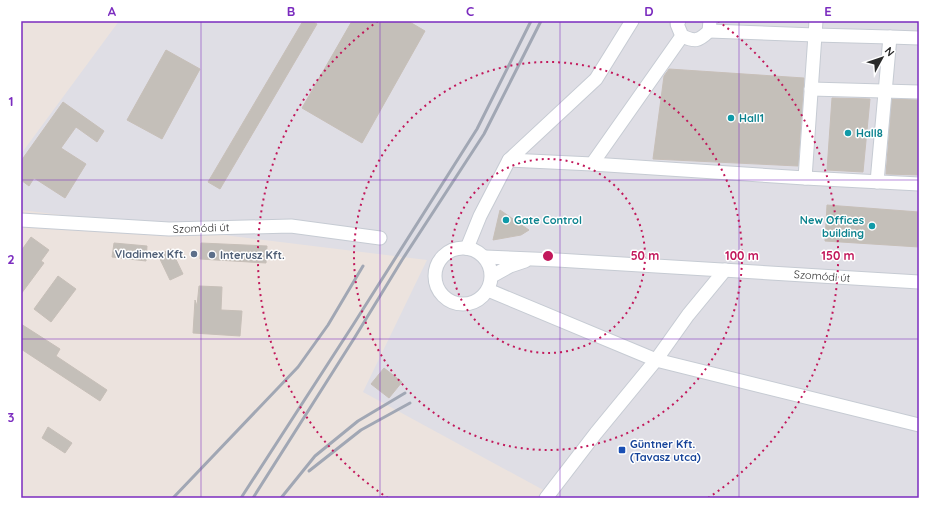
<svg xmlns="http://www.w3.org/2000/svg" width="940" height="519" viewBox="0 0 940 519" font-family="Quicksand,sans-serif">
<rect width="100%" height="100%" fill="#ece3de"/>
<!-- industrial -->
<polygon fill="#dfdee5" points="119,21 919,21 919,498 558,498 363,392 427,260 21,210 21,154"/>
<!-- building -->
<g fill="#c4bfb9" stroke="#c7bfb8">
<polygon points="303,21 311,21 317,24 220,189 208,182"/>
<polygon points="352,21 408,21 425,31 362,143 302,108"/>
<polygon points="166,50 200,69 162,139 127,120"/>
<polygon points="669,69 804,78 798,166 653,159 664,76"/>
<polygon points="832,98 870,99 863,172 827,170"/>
<polygon points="892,99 919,100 919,175 886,174"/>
<polygon points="63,102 104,131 97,142 76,127 61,148 86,164 65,198 34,178 29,186 21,180 21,161"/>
<polygon points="827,205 919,212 919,247 825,241"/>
<polygon points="500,210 529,230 521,235 493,240"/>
<polygon points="31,237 49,250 41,261 44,263 21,294 21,251"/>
<polygon points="114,243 147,246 146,261 112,257"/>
<polygon points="201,243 267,246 266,263 200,259"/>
<polygon points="171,249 183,274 170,280 158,255"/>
<polygon points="58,276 76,289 51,322 34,309"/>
<polygon points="199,286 222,287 221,310 242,311 240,336 193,333 195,300 197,306"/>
<polygon points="21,324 60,349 56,356 107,390 100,401 21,349"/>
<polygon points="384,368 402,382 389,398 371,384"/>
<polygon points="48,427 72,443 65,453 42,438"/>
</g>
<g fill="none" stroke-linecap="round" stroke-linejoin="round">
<defs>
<g id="street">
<polyline points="632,21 596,79 509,160 592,164 682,36"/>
<path d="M679,21L677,24L682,36C695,42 699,41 709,31L710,21"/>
<polyline points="816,21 815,35 890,37"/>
<polyline points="811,89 919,92"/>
<polyline points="592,164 805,178 815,35 709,31"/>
<polyline points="805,178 919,184"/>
<polyline points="877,182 890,37 919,38"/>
<polyline points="21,220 169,229 291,226 380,238"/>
<circle cx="463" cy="276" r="28"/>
<polyline points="467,248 480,216 509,160"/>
<polyline points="485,257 557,260 919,282"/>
<polyline points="492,276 510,266 525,261"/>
<polyline points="488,290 656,360 919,425"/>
<polyline points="546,498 596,433 656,360 688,315 725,270"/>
</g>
</defs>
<!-- street casing -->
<use href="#street" stroke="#c6cbd3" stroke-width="15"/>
<!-- street -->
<use href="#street" stroke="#fff" stroke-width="13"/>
<!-- rail -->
<g stroke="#a1a7b4" stroke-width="3">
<polyline points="309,471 361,430 410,403"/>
<polyline points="173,498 298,367 328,325 363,266"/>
<polyline points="241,498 353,325 477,129 531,21"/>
<polyline points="253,498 355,337 402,260 484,134 541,21"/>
<polyline points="281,498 315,456 358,421 405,393"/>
</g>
</g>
<!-- grid -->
<path fill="none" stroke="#7b2cbf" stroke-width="1" stroke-opacity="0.55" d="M201,21V498M380,21V498M560,21V498M739,21V498M21,180H919M21,339H919"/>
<!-- distance rings -->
<g fill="none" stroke="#c2185b" stroke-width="2" stroke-dasharray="2 4">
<circle cx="548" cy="256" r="97"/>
<circle cx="548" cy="256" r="194"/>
<path d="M388 498A290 290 0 0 1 378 21M718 21A290 290 0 0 1 708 498"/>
</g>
<!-- markers -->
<g fill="#0f9aa8" stroke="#fff" stroke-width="1.5">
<circle cx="731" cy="118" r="4"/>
<circle cx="848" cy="133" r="4"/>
<circle cx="506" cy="220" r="4"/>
<circle cx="872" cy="226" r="4"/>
</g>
<g fill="#5c6f8a" stroke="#fff" stroke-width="1.5">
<circle cx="194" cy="254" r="4"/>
<circle cx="212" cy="255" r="4"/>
</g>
<rect fill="#1a4fb4" stroke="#fff" stroke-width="1.5" x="618" y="446" width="8" height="8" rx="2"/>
<g text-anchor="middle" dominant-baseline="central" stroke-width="3" stroke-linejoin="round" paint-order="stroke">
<!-- culture labels -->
<g font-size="11" font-weight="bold" fill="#0d838f" stroke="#fff" text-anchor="start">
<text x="739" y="118">Hall1</text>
<text x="856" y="133">Hall8</text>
<text x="514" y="220">Gate Control</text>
<text x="864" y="220" text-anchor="end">New Offices<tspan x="864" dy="13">building</tspan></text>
</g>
<!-- street labels -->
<g font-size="11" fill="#2b2b2b" stroke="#fff">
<text transform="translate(201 228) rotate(-2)">Szomódi út</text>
<text transform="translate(822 276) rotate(4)">Szomódi út</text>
</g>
<!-- service labels -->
<g font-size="11" font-weight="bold" fill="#4e5e75" stroke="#fff" text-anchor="end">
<text x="186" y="254">Vladimex Kft.</text>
<text x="220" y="255" text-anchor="start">Interusz Kft.</text>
</g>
<!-- transit labels -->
<g font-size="11" font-weight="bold" fill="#164399" stroke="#fff" text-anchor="start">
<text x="630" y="444">Güntner Kft.<tspan x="630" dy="13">(Tavasz utca)</tspan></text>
</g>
</g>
<circle cx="548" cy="256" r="6" fill="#c2185b" stroke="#fff" stroke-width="2"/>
<g font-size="12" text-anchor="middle" font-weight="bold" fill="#c2185b" stroke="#fff" stroke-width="3" stroke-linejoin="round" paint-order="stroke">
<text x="645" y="260">50 m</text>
<text x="742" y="260">100 m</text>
<text x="838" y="260">150 m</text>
</g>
<!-- border -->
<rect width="940" height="519" fill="none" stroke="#ffffff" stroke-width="44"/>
<!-- north arrow -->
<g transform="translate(882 58) rotate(50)" stroke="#ffffff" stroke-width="3" paint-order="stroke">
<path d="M0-3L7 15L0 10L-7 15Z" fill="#2b2b2b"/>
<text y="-6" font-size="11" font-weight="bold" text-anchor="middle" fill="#2b2b2b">N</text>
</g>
<rect x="22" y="22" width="896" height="475" fill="none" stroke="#7b2cbf" stroke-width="1.5"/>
<g font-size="13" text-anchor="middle" font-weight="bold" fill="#7b2cbf">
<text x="112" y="16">A</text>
<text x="291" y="16">B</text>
<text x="470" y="16">C</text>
<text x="649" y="16">D</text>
<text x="828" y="16">E</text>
<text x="11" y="106">1</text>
<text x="11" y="264">2</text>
<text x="11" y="422">3</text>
</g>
</svg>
